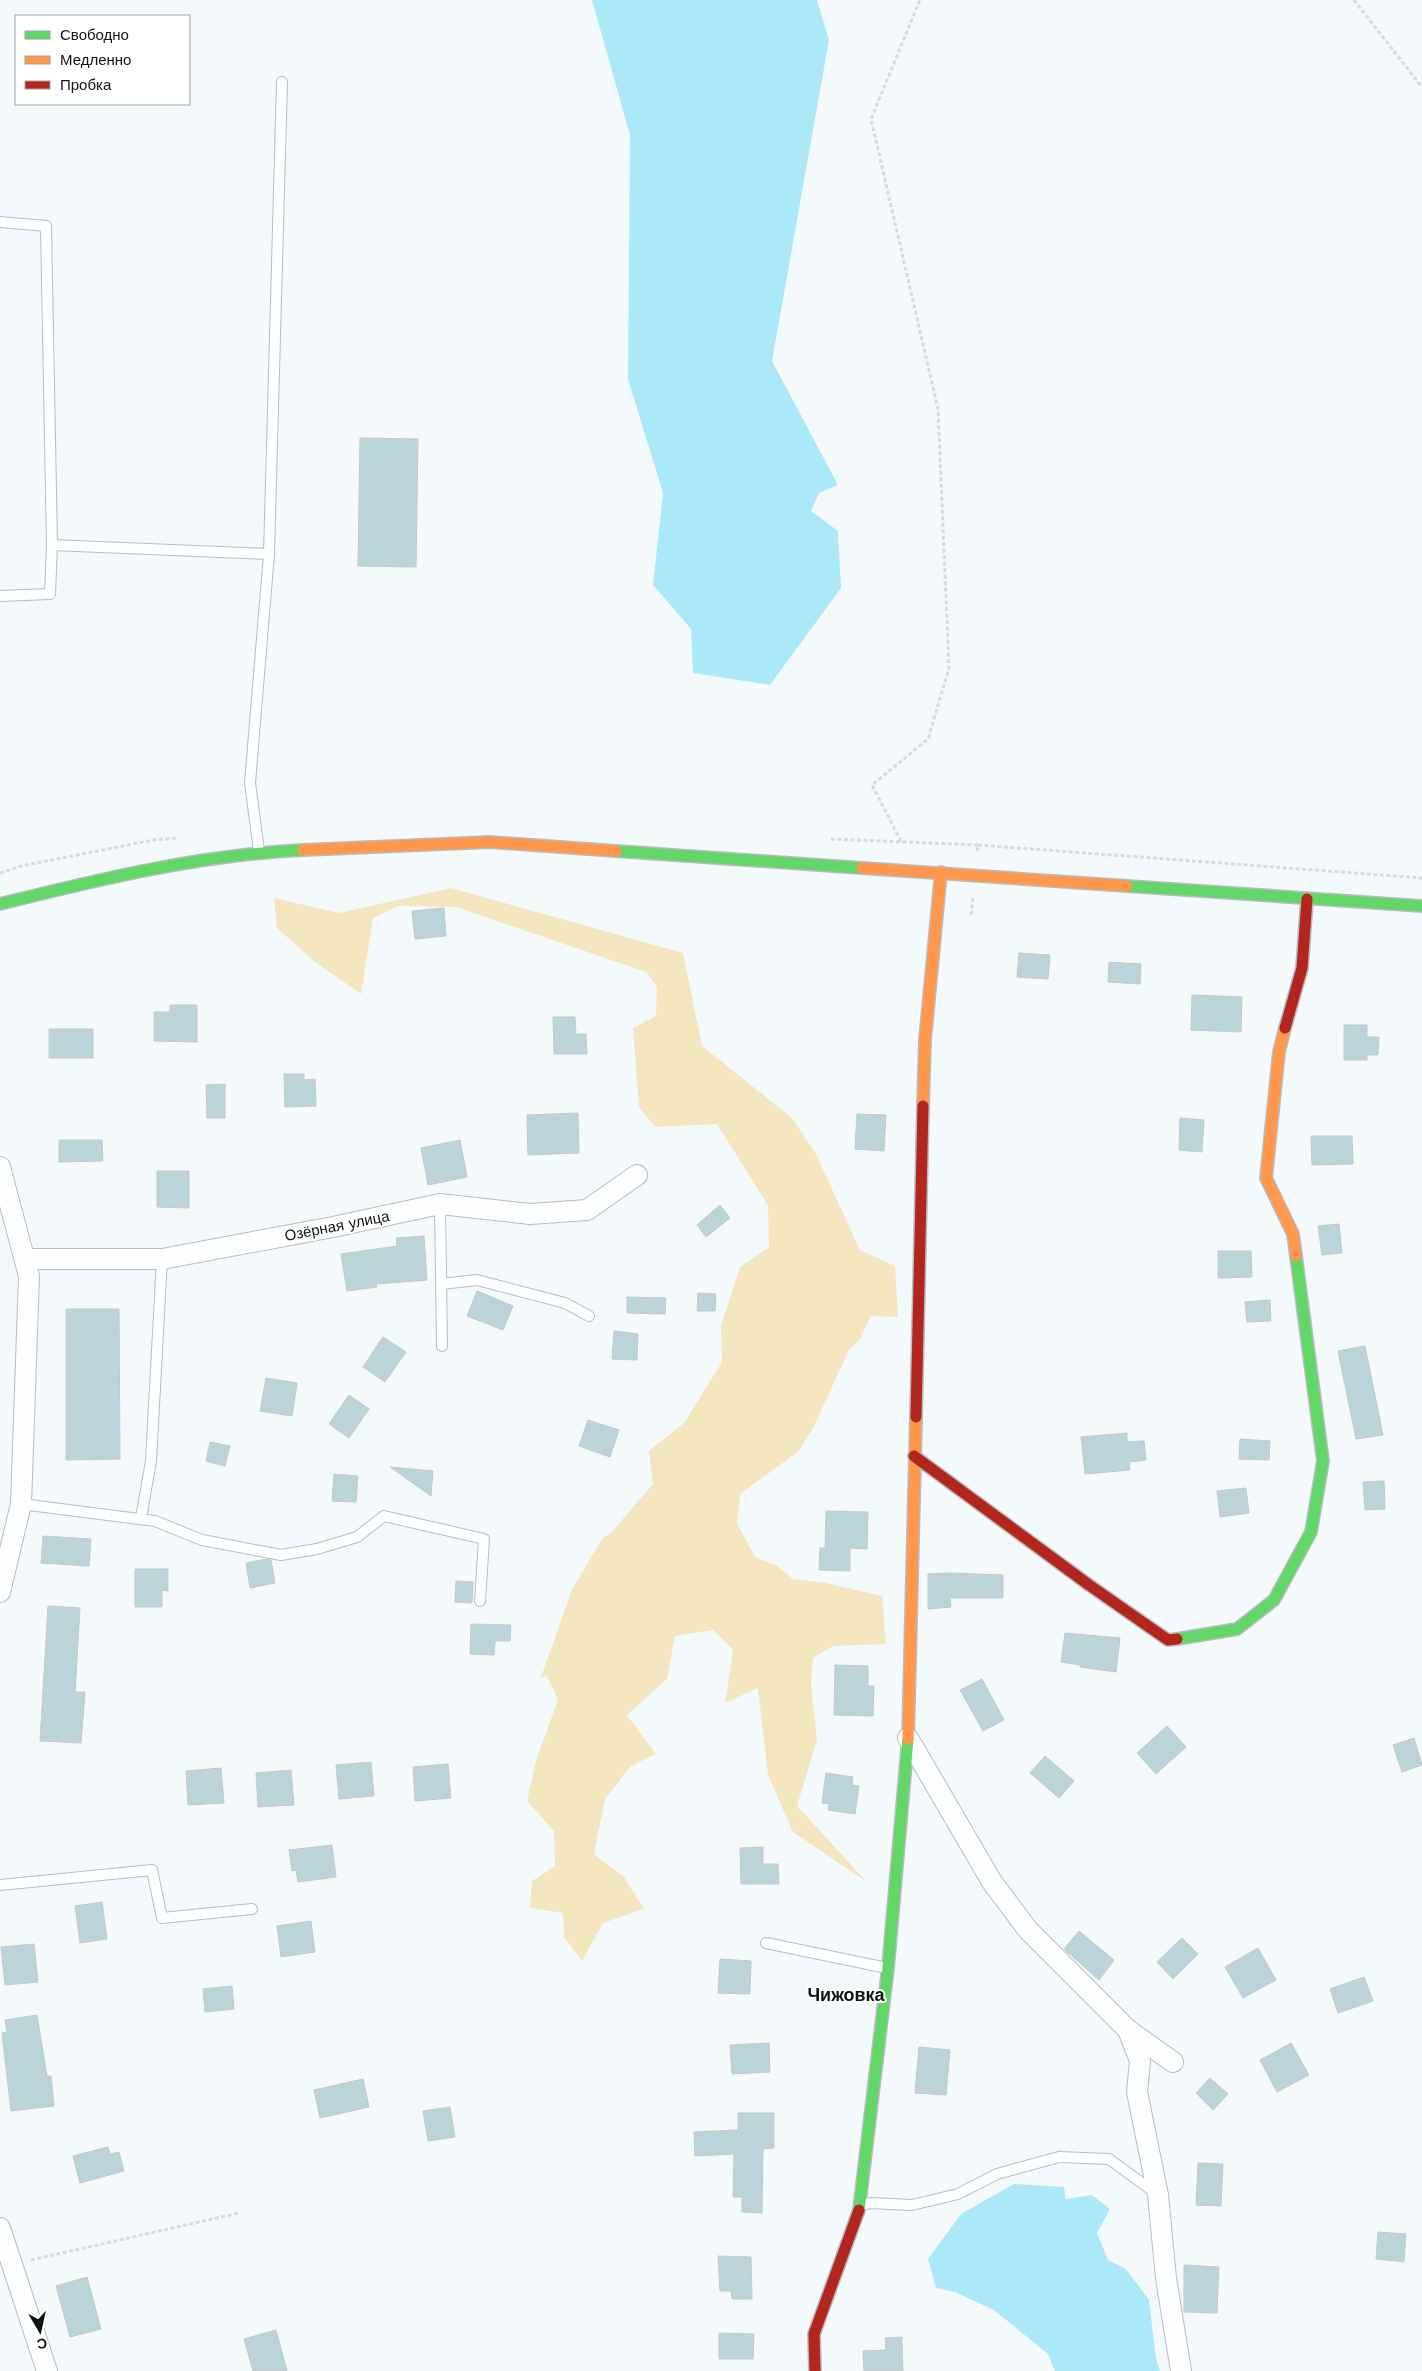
<svg xmlns="http://www.w3.org/2000/svg" width="1422" height="2371" viewBox="0 0 1422 2371" font-family="'Work Sans',sans-serif">
<rect width="100%" height="100%" fill="#f4fafc"/>
<!-- green -->
<polygon fill="#f3e6bf" points="451,888 683,953 702,1046 792,1118 816,1154 860,1250 895,1266 898,1317 871,1316 860,1339 849,1350 813,1428 798,1452 740,1494 737,1523 755,1557 777,1566 793,1579 826,1583 882,1596 886,1644 833,1646 813,1658 811,1685 817,1740 797,1806 867,1882 793,1832 768,1775 758,1688 725,1703 733,1650 713,1630 675,1636 667,1679 627,1715 656,1754 631,1766 605,1799 594,1854 624,1877 644,1909 603,1923 582,1961 564,1937 563,1913 530,1908 532,1881 555,1866 554,1831 527,1801 537,1757 558,1700 547,1676 541,1677 572,1590 603,1537 609,1535 653,1484 649,1451 684,1423 722,1362 721,1326 740,1267 769,1247 768,1205 717,1124 655,1127 639,1107 633,1028 656,1016 657,987 646,972 456,907 398,906 373,918 361,994 315,962 277,928 274,898 339,913"/>
<!-- water -->
<g fill="#ace9f8">
<polygon points="592,0 817,0 829,40 772,361 838,485 819,493 811,511 838,531 841,588 770,685 693,673 691,629 653,585 663,493 628,379 630,135"/>
<polygon points="1014,2184 1064,2187 1066,2199 1092,2195 1110,2209 1097,2233 1108,2260 1126,2269 1149,2300 1156,2359 1160,2371 1055,2371 1048,2354 994,2310 955,2292 936,2288 928,2259 961,2214"/>
</g>
<!-- building -->
<g fill="#bbd4d9" stroke="#c3c8c9">
<polygon points="360,438 418,439 416,567 358,566"/>
<polygon points="444,908 446,936 415,939 412,911"/>
<polygon points="1019,953 1050,955 1048,979 1017,977"/>
<polygon points="1109,962 1141,964 1140,984 1108,982"/>
<polygon points="1192,995 1242,997 1241,1032 1191,1030"/>
<polygon points="170,1005 197,1005 197,1042 154,1041 154,1012 170,1012"/>
<polygon points="553,1017 575,1017 576,1034 586,1034 587,1054 554,1054"/>
<polygon points="1344,1025 1367,1025 1367,1037 1379,1037 1378,1055 1367,1055 1367,1060 1344,1060"/>
<rect x="49" y="1029" width="44" height="29"/>
<polygon points="284,1074 304,1074 304,1080 315,1079 316,1106 285,1107"/>
<polygon points="225,1084 225,1118 207,1118 206,1085"/>
<polygon points="578,1113 579,1153 528,1155 527,1115"/>
<polygon points="857,1114 886,1115 884,1151 855,1149"/>
<polygon points="1180,1118 1204,1120 1202,1152 1179,1150"/>
<polygon points="1311,1136 1352,1136 1353,1164 1312,1165"/>
<polygon points="59,1140 102,1140 103,1161 59,1162"/>
<polygon points="460,1140 467,1177 428,1185 421,1148"/>
<polygon points="157,1171 189,1171 189,1208 157,1207"/>
<polygon points="720,1205 730,1218 706,1237 697,1225"/>
<polygon points="1339,1224 1342,1253 1322,1255 1318,1226"/>
<polygon points="424,1236 427,1280 376,1284 377,1287 347,1291 341,1254 397,1246 396,1238"/>
<polygon points="1218,1251 1251,1251 1252,1277 1218,1278"/>
<polygon points="477,1291 513,1306 503,1330 467,1316"/>
<polygon points="698,1293 716,1294 715,1311 697,1311"/>
<polygon points="627,1297 666,1298 665,1314 627,1313"/>
<polygon points="1270,1300 1271,1321 1247,1322 1245,1302"/>
<polygon points="66,1309 119,1309 120,1459 66,1460"/>
<polygon points="614,1331 638,1334 637,1360 612,1359"/>
<polygon points="383,1337 406,1352 385,1382 363,1367"/>
<polygon points="1365,1346 1383,1435 1356,1439 1338,1351"/>
<polygon points="266,1378 297,1383 292,1416 260,1411"/>
<polygon points="349,1395 369,1409 349,1438 329,1424"/>
<polygon points="588,1420 619,1430 610,1457 579,1446"/>
<polygon points="1127,1433 1127,1442 1144,1441 1146,1460 1129,1462 1130,1470 1085,1474 1081,1437"/>
<polygon points="1240,1439 1270,1441 1269,1460 1239,1459"/>
<polygon points="210,1442 230,1446 225,1466 206,1461"/>
<polygon points="390,1467 433,1471 431,1496"/>
<polygon points="334,1474 358,1476 356,1502 332,1501"/>
<polygon points="1384,1481 1385,1509 1365,1510 1363,1482"/>
<polygon points="1246,1488 1249,1513 1220,1517 1217,1491"/>
<polygon points="826,1511 868,1512 867,1549 850,1548 850,1571 819,1570 820,1548 825,1548"/>
<polygon points="43,1536 91,1539 89,1566 41,1563"/>
<polygon points="267,1559 271,1560 275,1583 250,1588 246,1563"/>
<polygon points="135,1569 168,1569 168,1591 162,1590 162,1607 135,1607"/>
<polygon points="949,1573 1003,1575 1003,1598 950,1598 951,1607 928,1609 928,1574"/>
<polygon points="456,1581 473,1582 472,1603 455,1602"/>
<polygon points="48,1606 80,1608 75,1692 85,1692 81,1743 40,1741"/>
<polygon points="471,1624 511,1625 510,1641 495,1641 494,1655 470,1654"/>
<polygon points="1065,1633 1120,1638 1116,1672 1080,1667 1080,1665 1061,1662"/>
<polygon points="835,1665 868,1666 868,1686 874,1686 873,1716 834,1715"/>
<polygon points="982,1679 1004,1720 983,1731 960,1690"/>
<polygon points="1167,1726 1186,1747 1156,1774 1137,1753"/>
<polygon points="1414,1738 1422,1765 1402,1772 1393,1745"/>
<polygon points="1045,1756 1074,1781 1059,1798 1030,1773"/>
<polygon points="371,1762 374,1796 339,1799 336,1765"/>
<polygon points="448,1764 451,1798 415,1801 413,1767"/>
<polygon points="221,1768 224,1803 188,1805 186,1771"/>
<polygon points="291,1770 294,1805 258,1807 256,1773"/>
<polygon points="826,1773 853,1777 852,1785 859,1786 855,1814 828,1810 829,1804 822,1803"/>
<polygon points="332,1845 336,1877 298,1882 296,1870 292,1871 289,1850"/>
<polygon points="763,1847 763,1864 778,1864 779,1884 741,1884 740,1848"/>
<polygon points="102,1902 107,1939 80,1943 75,1906"/>
<polygon points="311,1921 315,1952 281,1957 277,1926"/>
<polygon points="1079,1931 1114,1960 1099,1980 1064,1949"/>
<polygon points="1182,1938 1198,1954 1173,1979 1157,1962"/>
<polygon points="34,1944 38,1982 5,1985 1,1947"/>
<polygon points="1258,1948 1276,1980 1243,1998 1225,1967"/>
<polygon points="720,1959 751,1961 750,1994 718,1993"/>
<polygon points="1364,1977 1373,2001 1338,2013 1330,1989"/>
<polygon points="232,1986 234,2009 205,2012 203,1989"/>
<polygon points="37,2015 47,2076 51,2076 54,2106 11,2111 2,2033 7,2032 5,2020"/>
<polygon points="769,2043 770,2072 732,2074 730,2045"/>
<polygon points="1291,2043 1309,2075 1277,2092 1260,2060"/>
<polygon points="919,2047 950,2050 946,2095 915,2093"/>
<polygon points="1210,2078 1228,2094 1213,2110 1196,2093"/>
<polygon points="363,2079 369,2107 320,2118 314,2090"/>
<polygon points="450,2107 455,2137 428,2141 423,2111"/>
<polygon points="738,2113 774,2113 774,2148 763,2149 762,2213 742,2212 742,2197 733,2197 734,2154 695,2156 694,2132 738,2130"/>
<polygon points="108,2147 110,2154 119,2152 124,2171 80,2183 73,2156"/>
<polygon points="1198,2163 1223,2164 1221,2206 1196,2205"/>
<polygon points="1378,2232 1406,2234 1404,2262 1376,2259"/>
<polygon points="718,2256 751,2257 752,2299 732,2299 731,2291 720,2291"/>
<polygon points="1184,2265 1219,2267 1217,2313 1184,2312"/>
<polygon points="87,2277 101,2329 70,2337 56,2286"/>
<polygon points="276,2330 287,2371 253,2371 244,2339"/>
<polygon points="719,2333 754,2334 753,2359 719,2359"/>
<polygon points="902,2337 903,2371 864,2371 863,2351 886,2350 885,2338"/>
</g>
<g fill="none" stroke-linecap="round" stroke-linejoin="round">
<defs>
<g id="lane">
<polyline points="0,222 46,226 52,545 269,554"/>
<polyline points="0,596 50,594 52,545"/>
<polyline points="259,851 250,783 269,554 282,82"/>
<polyline points="440,1204 442,1346"/>
<polyline points="441,1284 477,1280 565,1303 589,1316"/>
<polyline points="21,1504 155,1521 202,1540 281,1555 317,1549 357,1537 384,1516 484,1539 480,1601"/>
<polyline points="141,1518 151,1461 162,1259"/>
<polyline points="0,1885 152,1870 162,1918 252,1909"/>
<polyline points="766,1943 887,1968"/>
<polyline points="862,2205 870,2203 912,2205 958,2194 997,2174 1059,2157 1109,2159 1157,2194"/>
</g>
<g id="street">
<polyline points="0,1167 29,1276 21,1504 0,1592"/>
<polyline points="26,1259 162,1259 333,1227 440,1204 530,1214 587,1210 637,1175"/>
<polyline points="908,1738 992,1882 1028,1930 1128,2030 1173,2062"/>
<polyline points="1128,2030 1140,2061 1137,2092 1158,2195 1166,2278 1181,2371"/>
<polyline points="0,2228 47,2371"/>
</g>
<g id="fast">
<polyline points="616,851 862,868"/>
<polyline points="1127,886 1422,906"/>
<path d="M0,904C100,879 200,855 303,850"/>
<polyline points="1177,1639 1237,1629 1274,1600 1311,1532 1323,1461 1296,1256"/>
<polyline points="859,2210 888,1968 908,1739"/>
</g>
<g id="slow">
<polyline points="303,850 490,842 616,851"/>
<polyline points="862,868 1127,886"/>
<polyline points="1285,1028 1279,1052 1266,1178 1293,1234 1296,1256"/>
<polyline points="923,1106 925,1040 941,872"/>
<polyline points="908,1739 916,1417"/>
</g>
<g id="jam">
<polyline points="1285,1028 1302,968 1307,899"/>
<polyline points="916,1417 923,1106"/>
<polyline points="914,1456 1089,1585 1168,1640 1177,1639"/>
<polyline points="815,2371 814,2334 859,2210"/>
</g>
</defs>
<!-- lane casing -->
<use href="#lane" stroke="#b8bcbe" stroke-width="12"/>
<!-- street casing -->
<use href="#street" stroke="#b8bcbe" stroke-width="22"/>
<!-- fast casing -->
<use href="#fast" stroke="#b8bcbe" stroke-width="14"/>
<!-- slow casing -->
<use href="#slow" stroke="#b8bcbe" stroke-width="14"/>
<!-- jam casing -->
<use href="#jam" stroke="#b8bcbe" stroke-width="14"/>
<!-- path -->
<g stroke="#d7d9da" stroke-width="3" stroke-dasharray="4 2.5" stroke-linecap="butt">
<polyline points="1354,0 1422,87"/>
<polyline points="831,839 978,845 977,852"/>
<polyline points="901,841 872,785 928,739 949,668 938,409 871,119 920,0"/>
<polyline points="978,845 1422,878"/>
<polyline points="0,873 21,866 153,840 178,838"/>
<polyline points="971,915 973,898"/>
<polyline points="31,2260 239,2213"/>
</g>
<!-- lane -->
<use href="#lane" stroke="#fdfeff" stroke-width="10"/>
<!-- street -->
<use href="#street" stroke="#fdfeff" stroke-width="20"/>
<!-- fast -->
<use href="#fast" stroke="#63d668" stroke-width="11"/>
<!-- slow -->
<use href="#slow" stroke="#ff974d" stroke-width="11"/>
<!-- jam -->
<use href="#jam" stroke="#b3261e" stroke-width="11"/>
</g>
<g text-anchor="middle" dominant-baseline="central" stroke-width="4" stroke-linejoin="round" paint-order="stroke">
<!-- street labels -->
<g font-size="15" fill="#0f1314" stroke="#fff">
<text transform="translate(337 1226) rotate(-11)">Озёрная улица</text>
</g>
<!-- quarter labels -->
<g font-size="18" font-weight="bold" fill="#0f1314" stroke="#fff">
<text x="846" y="1994">Чижовка</text>
</g>
</g>
<!-- legend -->
<rect x="15" y="15" width="175" height="90" fill="#ffffff" stroke="#9fa1a1"/>
<rect x="25" y="31" width="25" height="8" fill="#63d668" stroke="#9fa1a1"/>
<text x="60" y="40" font-size="15" fill="#0f1314">Свободно</text>
<rect x="25" y="56" width="25" height="8" fill="#ff974d" stroke="#9fa1a1"/>
<text x="60" y="65" font-size="15" fill="#0f1314">Медленно</text>
<rect x="25" y="81" width="25" height="8" fill="#b3261e" stroke="#9fa1a1"/>
<text x="60" y="90" font-size="15" fill="#0f1314">Пробка</text>
<!-- north arrow -->
<g transform="translate(40 2331) rotate(171)" stroke="#ffffff" stroke-width="4" paint-order="stroke">
<path d="M0-4L9 19L0 12L-9 19Z" fill="#0f1314"/>
<text y="-8" font-size="14" font-weight="bold" text-anchor="middle" fill="#0f1314">С</text>
</g>
</svg>
